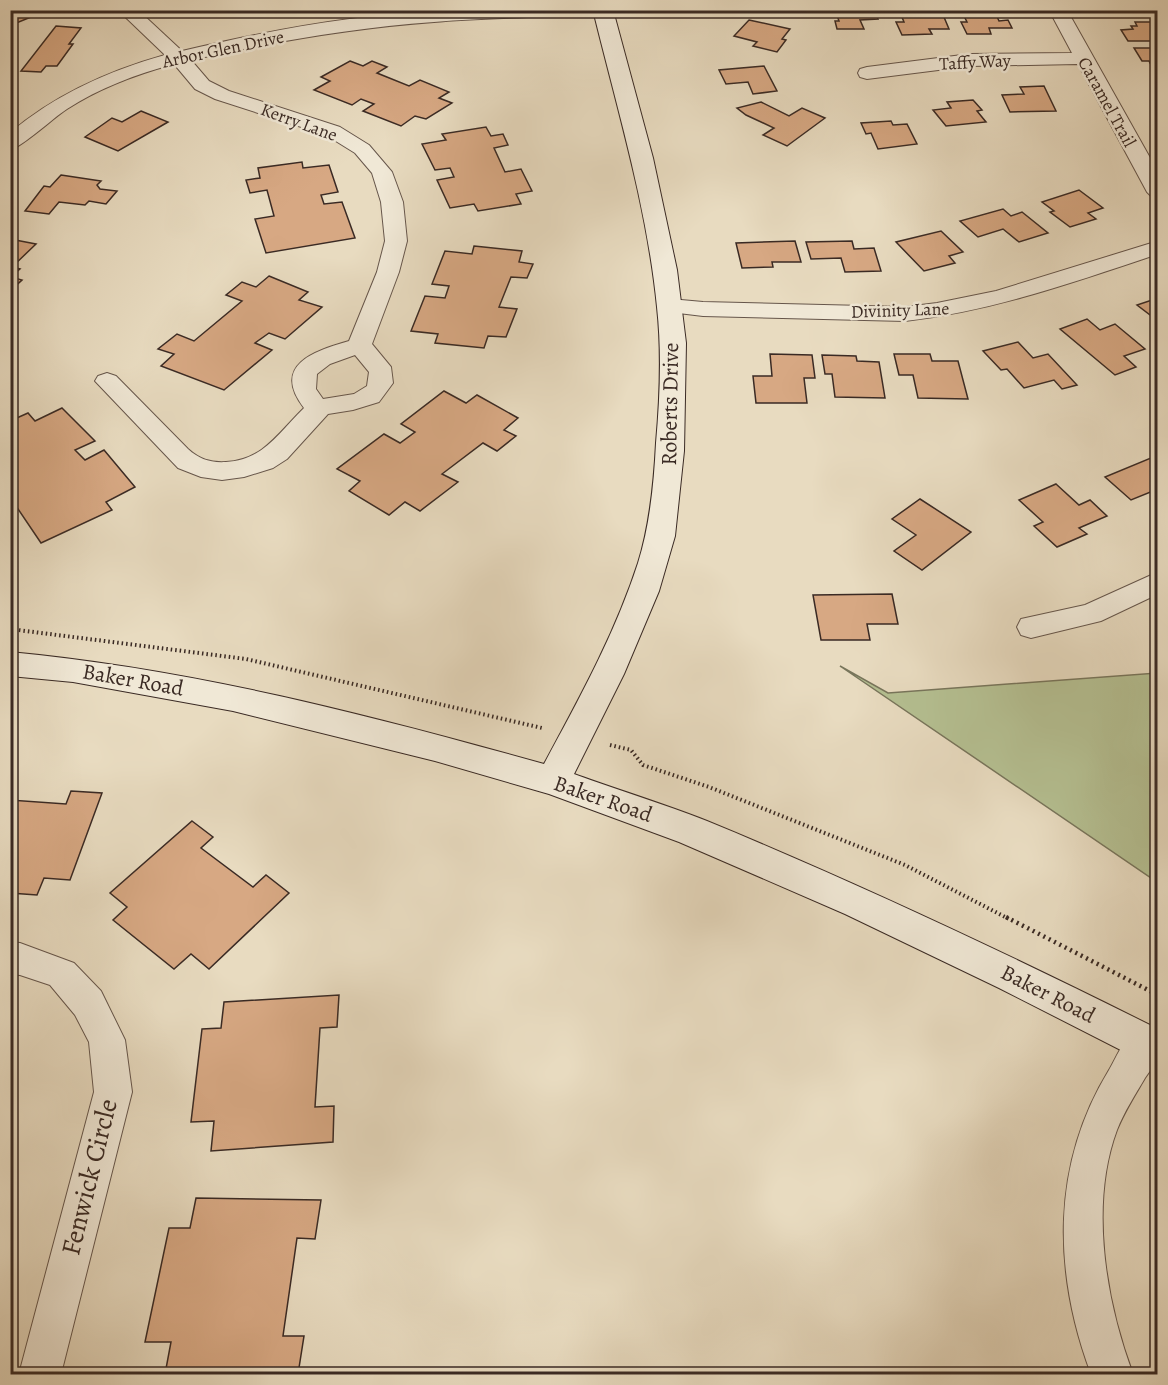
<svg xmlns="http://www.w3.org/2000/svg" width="1168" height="1385" viewBox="0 0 1168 1385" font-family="Alegreya,serif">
<rect width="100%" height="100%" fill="#e8dbc0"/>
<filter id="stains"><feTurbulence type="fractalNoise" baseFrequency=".00333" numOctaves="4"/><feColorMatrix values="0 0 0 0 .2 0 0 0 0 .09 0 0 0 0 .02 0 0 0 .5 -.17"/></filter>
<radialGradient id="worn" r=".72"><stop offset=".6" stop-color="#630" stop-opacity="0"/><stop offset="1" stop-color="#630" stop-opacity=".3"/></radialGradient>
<!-- green -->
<polygon fill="#b5c092" stroke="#78755b" stroke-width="1.5" points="840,666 888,693 1157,673 1157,882"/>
<!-- building -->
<g fill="#d7a883" stroke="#3a2a24" stroke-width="1.5">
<polygon points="10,10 48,10 14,24 10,23"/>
<polygon points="835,10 874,10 878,19 860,20 864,29 837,29 835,21 839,21"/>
<polygon points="899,10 941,10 949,29 929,29 932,34 902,35 896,22 904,22"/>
<polygon points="961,10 994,10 999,21 1008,20 1012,28 989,28 991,34 967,34 961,22 967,22"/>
<polygon points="749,20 790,29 782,39 786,40 777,52 753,46 757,42 734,36"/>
<polygon points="1135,22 1158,22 1158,41 1128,41 1121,30 1133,29 1131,26 1137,26"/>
<polygon points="56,26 81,28 69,44 73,44 57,66 46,66 41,72 21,71"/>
<polygon points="1134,48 1158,48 1158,72 1155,73 1149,61 1142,61"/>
<polygon points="350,61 363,66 372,61 387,67 377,73 409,86 420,80 449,92 439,98 452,103 426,119 415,116 401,126 363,111 374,104 361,99 352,105 314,90 330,81 321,77"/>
<polygon points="764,66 777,91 753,94 748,82 726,84 719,70"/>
<polygon points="1044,86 1056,111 1010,112 1002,95 1024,94 1020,87"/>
<polygon points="973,100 982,110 977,111 986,122 946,126 933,110 951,108 947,102"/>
<polygon points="761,102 789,116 802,108 825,118 787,146 763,135 774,128 746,115 737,108"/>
<polygon points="141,111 168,122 118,151 85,137 112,118 122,122"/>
<polygon points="891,121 893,125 907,124 917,144 878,149 871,133 866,134 861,123"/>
<polygon points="486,127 491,136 503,134 508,145 494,148 505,172 521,169 532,191 516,194 521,204 478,211 474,204 450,208 437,180 454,177 450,168 435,170 422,144 446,140 442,134"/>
<polygon points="302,162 303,168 329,165 338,192 321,195 324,204 342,202 355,238 266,253 255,219 274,216 267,190 250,193 246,180 260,178 258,168"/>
<polygon points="61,175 101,181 97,185 100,189 117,191 106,204 89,201 85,205 59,202 49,214 25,211 44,186 50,187"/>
<polygon points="1079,190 1103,208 1088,213 1096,219 1070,227 1050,212 1054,211 1042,202"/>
<polygon points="1003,209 1011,216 1022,212 1048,233 1019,242 1003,229 978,237 960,221"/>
<polygon points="941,231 963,252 949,256 955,263 924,271 896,242"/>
<polygon points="10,239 36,244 12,267 20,269 11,277 22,280 11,290"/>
<polygon points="795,241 801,262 772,262 773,267 742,268 736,243"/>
<polygon points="852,241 854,249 874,248 881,271 845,272 841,258 811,259 806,242"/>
<polygon points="474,246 522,251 519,262 533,264 527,278 511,277 499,307 517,309 506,337 488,336 484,348 435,343 438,334 411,331 425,296 445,298 449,286 432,284 445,251 472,254"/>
<polygon points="269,276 308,292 299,300 322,307 285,339 269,333 255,343 272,350 224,390 161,366 174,354 158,349 177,334 194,341 242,301 226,295 242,282 256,287"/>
<polygon points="1158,298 1158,321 1137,305"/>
<polygon points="1087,319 1100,330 1115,324 1145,349 1124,356 1136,367 1115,375 1060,329"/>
<polygon points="1018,342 1033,358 1048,354 1077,385 1062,389 1054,380 1024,388 1007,369 1001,370 983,351"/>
<polygon points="770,354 812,355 815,378 804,378 807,403 756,403 753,376 772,376"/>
<polygon points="894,354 930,354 932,361 958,361 968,399 918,398 913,375 899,375"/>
<polygon points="822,355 856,356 857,361 879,362 885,398 835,397 832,374 825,374"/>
<polygon points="444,391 466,403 477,395 518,418 504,430 516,436 497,451 483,443 442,474 458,482 420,511 405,502 389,515 349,491 360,481 337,469 384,434 400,443 415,432 401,424"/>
<polygon points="62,408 95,441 75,450 85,460 104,450 135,487 106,502 112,510 41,543 14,503 10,504 10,421 28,413 35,421"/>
<polygon points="1158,455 1158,489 1131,500 1105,477"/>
<polygon points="1056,484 1079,505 1090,500 1107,516 1079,528 1087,534 1057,547 1034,526 1043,522 1019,500"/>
<polygon points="920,499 971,532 922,570 894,551 916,535 892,519"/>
<polygon points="892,594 898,624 867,624 870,640 821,640 813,595"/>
<polygon points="71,791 102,793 70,880 44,878 37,895 10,893 10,800 66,804"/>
<polygon points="192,821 213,837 201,848 253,887 266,875 289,893 209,969 191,954 174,969 113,920 127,907 110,893"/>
<polygon points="339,995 337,1027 320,1028 315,1107 334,1106 333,1142 211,1151 214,1121 191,1122 202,1029 221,1028 224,1002"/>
<polygon points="196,1198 321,1200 315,1239 297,1238 283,1336 304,1336 298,1374 165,1374 171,1342 145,1342 169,1228 190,1228"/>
</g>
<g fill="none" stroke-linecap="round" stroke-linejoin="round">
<defs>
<g id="street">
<path d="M118,10H138L182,51C266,31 355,14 441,11C485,9 530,10 575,10L566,15C522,18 478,18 434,22C352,28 271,42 191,60L209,81L229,91L340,127L369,145L392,172L403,202L407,241L399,272L372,344L391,367L393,383L379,402L353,410L328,414L287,459L273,468L244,477L222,480L201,477L178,468L95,381L98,376L107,373L116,376L188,449C199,459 210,463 226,462C264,460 279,432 304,408C271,365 314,351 349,341L377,272L385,241L381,202L372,173L355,153L326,135L215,99L195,89L174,64C137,74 99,88 67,109C53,118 22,147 10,150V133C56,94 108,71 165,55ZM355,355L369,372L367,386L354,394L323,399L316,389L317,374L330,364Z"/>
<polygon points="1049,10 1067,10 1158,172 1158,198 1151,196 1147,192 1078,64 970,66 867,79 860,77 858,73 860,69 867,67 970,54 1072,53"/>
<path d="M1158,241V254C1074,282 993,311 905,321L703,316L662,311L658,306L662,301L670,299L703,302L905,307L937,303L996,291Z"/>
<polygon points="1158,572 1158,594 1101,621 1031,638 1021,635 1017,627 1021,619 1085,605"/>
<polygon points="10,942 20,943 74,963 101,991 125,1040 132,1092 61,1374 19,1374 94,1092 89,1042 75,1015 50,985 20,975 10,974"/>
<path d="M1146,1026L1158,1030C1158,1039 1160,1050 1157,1058C1155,1065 1149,1072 1145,1078C1135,1095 1124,1112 1117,1130C1089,1205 1106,1302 1133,1374H1091C1053,1272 1051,1165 1109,1070C1115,1060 1125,1037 1133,1031C1136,1029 1143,1027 1146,1026Z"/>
</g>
<path id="secondary" d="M593,10H613L653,158L677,270L686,343L684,451L675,536L659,591L624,674L574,774C618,790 664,804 707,821C860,884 1010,955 1158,1029V1069L999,988L845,914L679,842L549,794L435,761L233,711L73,682L10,676V652C192,669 369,715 544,764C579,699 615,634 638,563C650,525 654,483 656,443C660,398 662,352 657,307C647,206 617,108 593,10Z"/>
</defs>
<!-- street casing -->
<use href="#street" stroke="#66564b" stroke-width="2"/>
<!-- secondary casing -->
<use href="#secondary" stroke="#3a2a24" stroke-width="2"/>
<!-- path-far1 -->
<g stroke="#3a2a24" stroke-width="4" stroke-dasharray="1.5 3" stroke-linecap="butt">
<polyline points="10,629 246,659 542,728"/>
<polyline points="610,745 631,750 643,765 709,787 905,865 1009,919"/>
</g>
<!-- path -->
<polyline stroke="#3a2a24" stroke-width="4.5" stroke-dasharray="2 4" stroke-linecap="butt" points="1006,917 1158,995"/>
<!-- street -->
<use href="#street" fill="#f0e8d6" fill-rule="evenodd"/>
<!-- secondary -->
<use href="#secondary" fill="#f0e8d6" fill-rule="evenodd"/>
</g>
<g text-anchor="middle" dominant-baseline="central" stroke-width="5" stroke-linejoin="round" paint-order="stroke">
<!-- far-street labels -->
<g font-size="18" fill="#3a2a24" stroke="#f0e8d6">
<text transform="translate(223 49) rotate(-12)">Arbor Glen Drive</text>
<text transform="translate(975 62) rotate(-3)">Taffy Way</text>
<text transform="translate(1107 102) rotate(61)">Caramel Trail</text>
<text transform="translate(299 122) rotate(20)">Kerry Lane</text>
<text transform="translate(900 310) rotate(-2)">Divinity Lane</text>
</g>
<!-- street labels -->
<g font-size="22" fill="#3a2a24" stroke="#f0e8d6">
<text transform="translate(670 404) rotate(-89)">Roberts Drive</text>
<text transform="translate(133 680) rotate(10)">Baker Road</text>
<text transform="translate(603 799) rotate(19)">Baker Road</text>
<text transform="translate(1048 994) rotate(27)">Baker Road</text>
</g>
<!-- near-street labels -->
<g font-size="27" fill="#3a2a24" stroke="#f0e8d6">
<text transform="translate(89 1177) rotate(-76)">Fenwick Circle</text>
</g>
</g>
<!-- margin -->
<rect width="1168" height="1385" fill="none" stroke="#e8dbc0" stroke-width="36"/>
<rect x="12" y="12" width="1144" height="1361" fill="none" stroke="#3a2a24" stroke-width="3"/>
<rect x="18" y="18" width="1132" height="1349" fill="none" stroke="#3a2a24" stroke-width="1.5"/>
<rect width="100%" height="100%" filter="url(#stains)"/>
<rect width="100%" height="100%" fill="url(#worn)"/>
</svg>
